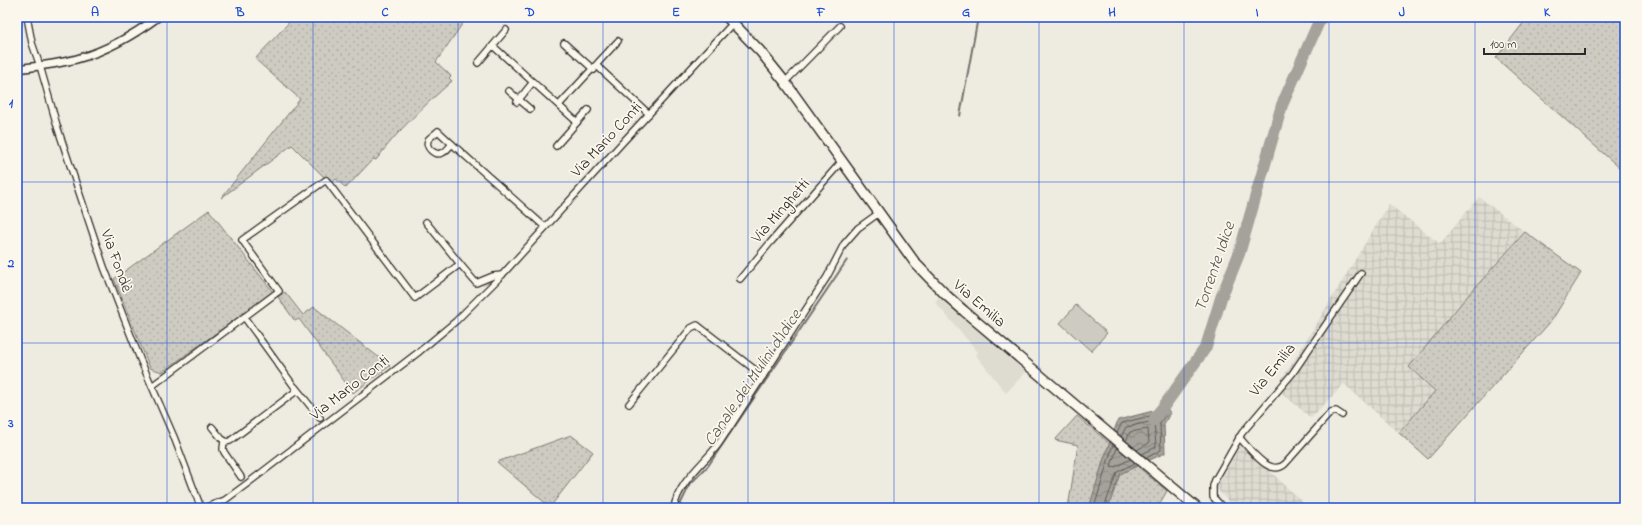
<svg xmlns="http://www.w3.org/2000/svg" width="1642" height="525" viewBox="0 0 1642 525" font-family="'Indie Flower',sans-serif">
<defs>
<pattern id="industrial-grid" width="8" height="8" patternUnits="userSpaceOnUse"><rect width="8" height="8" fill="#dedbd1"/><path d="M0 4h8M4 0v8" fill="none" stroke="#bfbcb4"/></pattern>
<pattern id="green-dots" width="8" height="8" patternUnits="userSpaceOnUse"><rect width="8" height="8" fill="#cecbc2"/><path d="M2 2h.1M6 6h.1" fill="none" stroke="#b1aea7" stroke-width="1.8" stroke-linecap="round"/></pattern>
<pattern id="water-waves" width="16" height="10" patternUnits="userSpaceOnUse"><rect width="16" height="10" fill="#a4a29a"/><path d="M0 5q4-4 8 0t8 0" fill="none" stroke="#86847e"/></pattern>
</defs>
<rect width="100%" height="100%" fill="#eeebe0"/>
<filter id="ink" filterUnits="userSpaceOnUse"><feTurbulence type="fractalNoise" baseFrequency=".025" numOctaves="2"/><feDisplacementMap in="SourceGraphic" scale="8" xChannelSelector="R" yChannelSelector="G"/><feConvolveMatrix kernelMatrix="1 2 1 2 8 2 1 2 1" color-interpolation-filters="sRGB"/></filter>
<g filter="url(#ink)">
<!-- built -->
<polygon fill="#dedbd1" points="939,298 1026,372 1006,393 976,355 978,352 935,302"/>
<!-- industrial -->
<g fill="url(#industrial-grid)">
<polygon points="1479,197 1525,232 1464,300 1409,367 1435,391 1399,433 1344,384 1311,418 1276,388 1298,354 1389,204 1440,244"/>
<polygon points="1241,444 1309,508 1234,508 1216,488"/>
</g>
<!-- green -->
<g fill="url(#green-dots)" stroke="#7c7b76">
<path d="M294,17H388L391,19L393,17H467L436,62L451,76L449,78L452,81C424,106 398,130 376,160L373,159L346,188L336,179L331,184L292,145L221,198L300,99L255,59Z"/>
<polygon points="1528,17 1625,17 1625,167 1622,170 1496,58"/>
<polygon points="209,210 273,292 162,372 150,368 114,279"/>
<polygon points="1525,232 1581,273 1552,320 1428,459 1399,433 1435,391 1409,367 1464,300"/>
<polygon points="285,292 303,315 314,307 390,366 353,393 299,319 295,321 278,297"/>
<polygon points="1077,416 1167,491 1157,508 1068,508 1078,445 1055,440"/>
<polygon points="571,435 593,452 550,507 497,462"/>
</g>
<!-- pitch -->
<polygon fill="#cecbc2" stroke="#7c7b76" points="1076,305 1107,333 1091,351 1060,323"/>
<!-- water -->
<polygon fill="url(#water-waves)" stroke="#74726e" points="1160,403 1171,413 1164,424 1165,453 1120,474 1108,508 1089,508 1104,458 1118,420 1153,411"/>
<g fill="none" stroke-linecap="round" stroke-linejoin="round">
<!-- shore -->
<g stroke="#5b5b57" stroke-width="1">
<polyline points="1117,433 1122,423 1154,415 1159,410 1162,410 1165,414 1160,424 1161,450 1146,458"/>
<polyline points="1121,437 1126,427 1154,421 1156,447 1142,454"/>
<polyline points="1126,441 1130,432 1148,429 1149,443 1137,450"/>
<polyline points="1117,448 1111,466 1112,468 1131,459"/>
<polyline points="1094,508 1113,444"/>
<polyline points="1104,508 1117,472 1135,463"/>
</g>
<!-- stream -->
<g stroke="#74726e" stroke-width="2">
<polyline points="960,116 978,17"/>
<polyline points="680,508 680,505 690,484 708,466 847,260"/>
</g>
<!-- river -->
<polyline stroke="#a4a29a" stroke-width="12" points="1154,420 1206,347 1221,298 1239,254 1282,105 1321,17"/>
<defs>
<g id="minor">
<polyline points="27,17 32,43 40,66 58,129 104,267 140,359 174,437 201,508"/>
<polyline points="564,43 594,70"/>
<polyline points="493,46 577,122"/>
<polyline points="478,63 506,30"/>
<polyline points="597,66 649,114"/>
<polyline points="785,82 840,26"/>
<polyline points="509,91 530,109"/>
<polyline points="517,102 533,82"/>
<polyline points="559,105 618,41"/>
<path d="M438,131L452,144C449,147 446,152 442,153C435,156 425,148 428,140C430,137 435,134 438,131Z"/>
<polyline points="452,144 545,227"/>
<polyline points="556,146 588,110"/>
<polyline points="426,222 460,264"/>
<polyline points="740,279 770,243 842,161"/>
<polyline points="152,386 279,291 242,240 326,180 415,298 460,264 476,283 493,276 502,275"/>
<polyline points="295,387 320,418"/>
<polyline points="629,404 691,328 697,325 763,376"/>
<polyline points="212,427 222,439 227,442 230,441 295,392 296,389 244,317"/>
<path d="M1239,437C1249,448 1270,478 1285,464L1331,412L1336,411L1342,415"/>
<polyline points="224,441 223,449 224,452 241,477"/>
<polyline points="204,508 225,500 248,483 420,351 456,321 502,275 622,143 733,23"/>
<path d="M674,508C678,483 702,465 717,446C721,441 724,435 728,430L827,277L844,244L858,228L879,213"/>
<polyline points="1223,508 1213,497 1213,486 1215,480 1242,433 1292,374 1361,273"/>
</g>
<path id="tertiary" d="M17,69C38,66 60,64 80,58C108,50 135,34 158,17"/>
<polyline id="primary" points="727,17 760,51 785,82 916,264 946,295 964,311 1197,508"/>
</defs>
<!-- minor casing -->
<use href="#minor" stroke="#2b2b2b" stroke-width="8"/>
<!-- tertiary casing -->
<use href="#tertiary" stroke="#2b2b2b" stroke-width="10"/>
<!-- primary casing -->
<use href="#primary" stroke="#2b2b2b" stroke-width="12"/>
<!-- minor -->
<use href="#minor" stroke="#fbf7ec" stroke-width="5.5"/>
<!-- tertiary -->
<use href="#tertiary" stroke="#fbf7ec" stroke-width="7"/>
<!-- primary -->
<use href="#primary" stroke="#fbf7ec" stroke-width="9"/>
</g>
</g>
<!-- grid -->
<path fill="none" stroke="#1d4ed8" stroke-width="1" stroke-opacity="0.55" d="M167,17V508M313,17V508M458,17V508M603,17V508M748,17V508M894,17V508M1039,17V508M1184,17V508M1329,17V508M1475,17V508M17,182H1625M17,343H1625"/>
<g text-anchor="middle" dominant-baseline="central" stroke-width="3.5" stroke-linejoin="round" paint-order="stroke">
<!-- street labels -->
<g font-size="16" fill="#2b2b2b" stroke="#fbf7ec">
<text transform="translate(607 140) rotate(-47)">Via Mario Conti</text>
<text transform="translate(781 211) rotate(-49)">Via Minghetti</text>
<text transform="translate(116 261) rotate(70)">Via Fondè</text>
<text transform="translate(979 304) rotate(41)">Via Emilia</text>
<text transform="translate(1273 370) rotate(-51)">Via Emilia</text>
<text transform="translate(350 388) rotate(-38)">Via Mario Conti</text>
</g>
<!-- water labels -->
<g font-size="17" font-style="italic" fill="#555552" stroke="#fbf7ec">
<text transform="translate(1215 267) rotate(-71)">Torrente Idice</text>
<text transform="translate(753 378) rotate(-56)">Canale dei Mulini d'Idice</text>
</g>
</g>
<!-- margin -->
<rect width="1642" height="525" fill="none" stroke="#fbf7ec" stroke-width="44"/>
<!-- scale -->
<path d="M1484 48v6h101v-6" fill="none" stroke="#2b2b2b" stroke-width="2"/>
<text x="1490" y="48" font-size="12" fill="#2b2b2b" stroke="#fbf7ec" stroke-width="3" paint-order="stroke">100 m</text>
<rect x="22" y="22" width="1598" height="481" fill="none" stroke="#1d4ed8" stroke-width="1.5"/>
<g font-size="13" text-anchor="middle" font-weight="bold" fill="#1d4ed8">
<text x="95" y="16">A</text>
<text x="240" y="16">B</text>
<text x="385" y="16">C</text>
<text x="530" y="16">D</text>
<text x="676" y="16">E</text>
<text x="821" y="16">F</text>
<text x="966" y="16">G</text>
<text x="1112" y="16">H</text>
<text x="1257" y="16">I</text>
<text x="1402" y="16">J</text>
<text x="1547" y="16">K</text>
<text x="11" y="107">1</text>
<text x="11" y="267">2</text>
<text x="11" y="427">3</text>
</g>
</svg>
